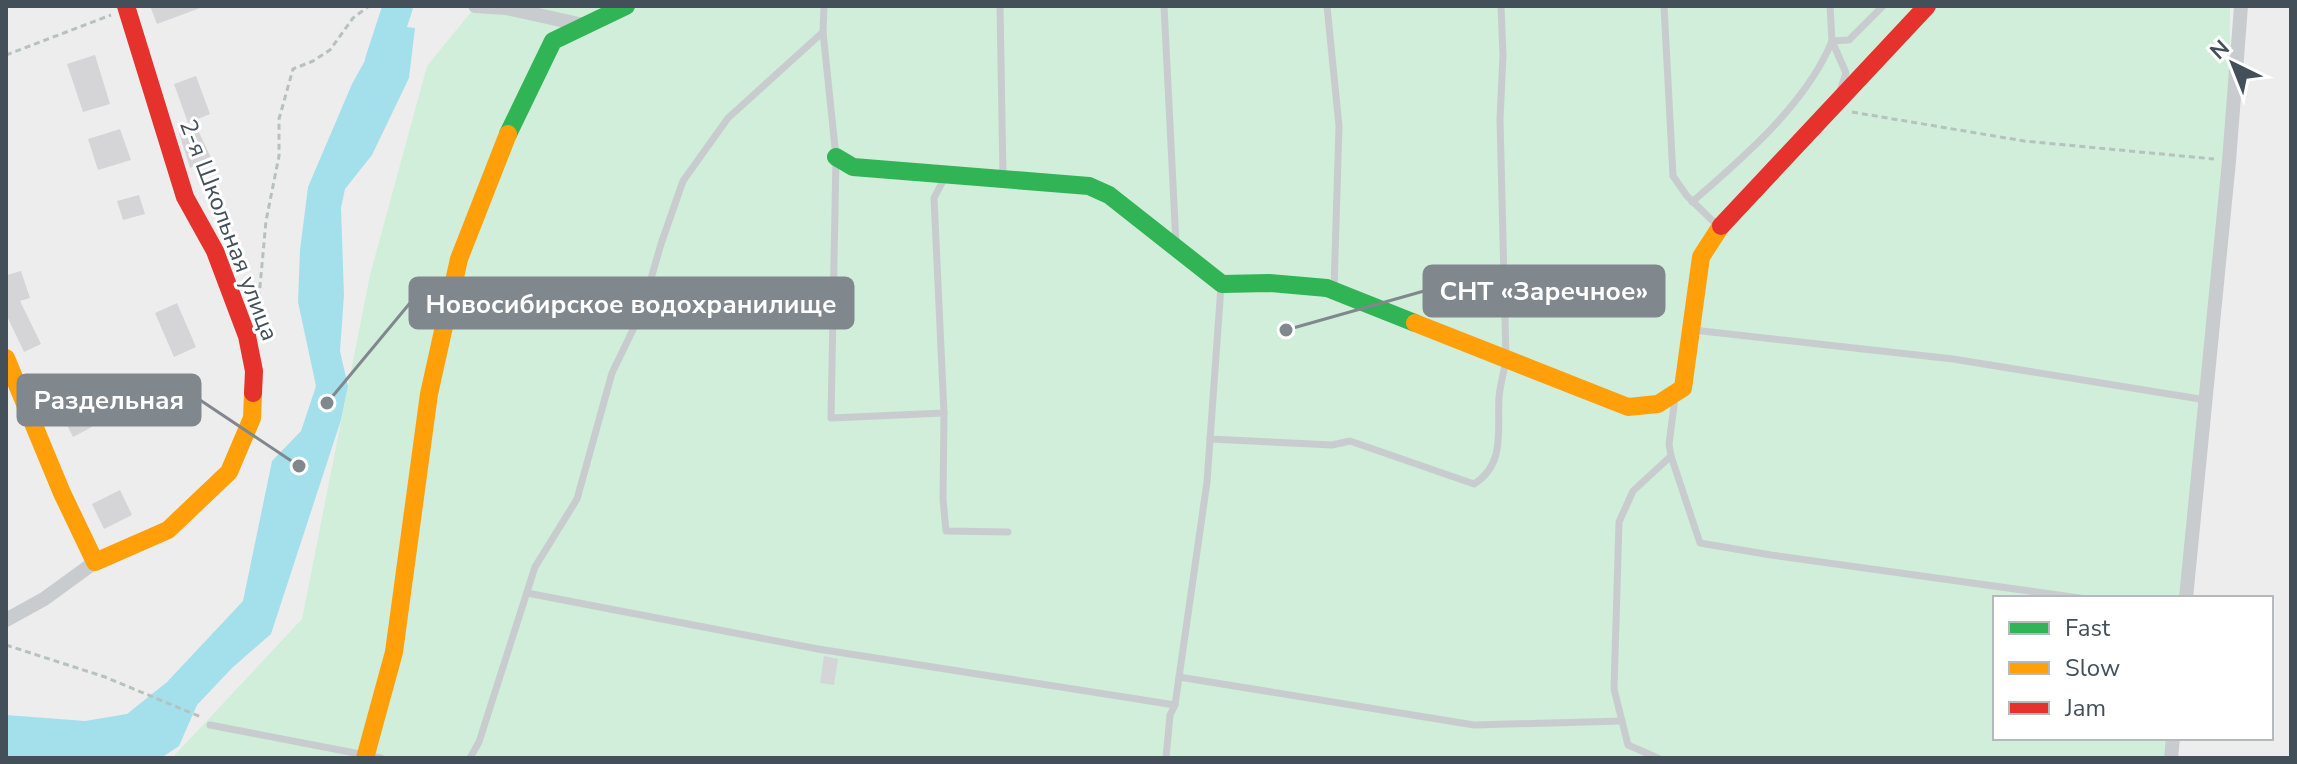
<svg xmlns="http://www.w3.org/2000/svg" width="2297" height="764" viewBox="0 0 2297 764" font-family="'Nunito Sans',sans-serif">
<rect width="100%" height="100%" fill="#eeeded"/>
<!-- green -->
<polygon fill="#d0eeda" points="476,6 2230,6 2229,161 2186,598 1995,598 1995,738 2173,738 2171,758 172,758 302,619 370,275 427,66"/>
<!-- water -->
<polygon fill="#a4e0ec" points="392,25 415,28 409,78 372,155 345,189 341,208 344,295 340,351 348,386 341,420 271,634 232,668 197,705 179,746 161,758 6,758 6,715 85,721 127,714 167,682 243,601 272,461 301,431 316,386 298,302 300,250 308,187 352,84 373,46"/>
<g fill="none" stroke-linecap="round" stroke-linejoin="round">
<!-- river -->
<polyline stroke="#a4e0ec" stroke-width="30" points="380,61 398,6"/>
</g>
<!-- building -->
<g fill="#d5d5d7">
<polygon points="150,6 200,6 200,8 157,24"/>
<polygon points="95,55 110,104 83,112 67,64"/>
<polygon points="196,76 210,114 188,123 174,84"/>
<polygon points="196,126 211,158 190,168 179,133"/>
<polygon points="120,129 131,160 98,170 88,139"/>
<polygon points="139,195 145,214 123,220 117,201"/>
<polygon points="21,271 30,298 20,301 41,344 24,352 6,314 6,273 7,275"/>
<polygon points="177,303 196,347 174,357 155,313"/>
<polygon points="76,397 92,427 73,437 58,407"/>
<polygon points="120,490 132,515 104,529 92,504"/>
<polygon points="824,656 838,659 834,685 820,683"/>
</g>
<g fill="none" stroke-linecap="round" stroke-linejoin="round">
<!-- path -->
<g stroke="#b6c2be" stroke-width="3" stroke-dasharray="6 4" stroke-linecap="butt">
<polyline points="6,55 111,15"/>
<polyline points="1852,112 2024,141 2214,159"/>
<polyline points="258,308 266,221 279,156 279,119 293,69 313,61 330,50 353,18 369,6"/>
<polyline points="6,645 105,677 201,717"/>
</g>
<!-- lane -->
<g stroke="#c9ccce" stroke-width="7">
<polyline points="1000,6 1003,177"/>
<polyline points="1164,6 1176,244"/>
<polyline points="1327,6 1339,126 1334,289"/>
<polyline points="1664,6 1673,176 1687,196 1718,226"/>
<polyline points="1830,6 1832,41 1849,40 1883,6"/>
<polyline points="823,32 824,6"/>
<polyline points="1832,41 1846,73 1841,88"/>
<path d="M1692,202C1743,158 1807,103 1832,41"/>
<polyline points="1693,330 1953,359 2206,400"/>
<polyline points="944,413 943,499 946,531 1008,532"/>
<path d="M1210,439L1332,445L1350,441L1474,484C1506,464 1497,430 1499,397C1500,385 1504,372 1506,359L1500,119L1503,55L1501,6"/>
<polyline points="1671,456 1669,444 1675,398"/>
<polyline points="527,593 818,649 1175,705"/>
<polyline points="1179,677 1474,725 1622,721"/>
<polyline points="210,725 381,758"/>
<polyline points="470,758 479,742 535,567 577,499 612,373 641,313 661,244 683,181 728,118 823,32 836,157 831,418 944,413 934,198 945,177"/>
<polyline points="1166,758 1170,715 1175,705 1207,482 1221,286"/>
<polyline points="1658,758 1628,745 1614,689 1619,522 1633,491 1671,456 1700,543 1771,555 2080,598"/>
</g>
<!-- street -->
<g stroke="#c9ccce" stroke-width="14">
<polyline points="475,6 506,8 588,26"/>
<polyline points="2186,598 2229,161 2241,6"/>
<polyline points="6,620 44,599 95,562"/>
<polyline points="2171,758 2173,738"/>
</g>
<!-- fast -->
<g stroke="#30b455" stroke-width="18">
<polyline points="508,134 553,41 626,6"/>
<polyline points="836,157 853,167 1089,186 1109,195 1222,284 1269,283 1327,288 1415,323"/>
</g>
<!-- slow -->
<g stroke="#ff9f0a" stroke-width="18">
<polyline points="1415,323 1628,407 1658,404 1683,388 1701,257 1721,226"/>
<polyline points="6,358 62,493 95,562 168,530 229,472 252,418 253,393"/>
<polyline points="365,758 394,652 429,394 459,259 508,134"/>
</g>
<!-- jam -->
<g stroke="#e5322d" stroke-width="18">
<polyline points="126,6 185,197 215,251 247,336 254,371 253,393"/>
<polyline points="1721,226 1927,6"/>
</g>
</g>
<g text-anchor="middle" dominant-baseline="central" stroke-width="6" stroke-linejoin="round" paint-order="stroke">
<!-- street labels -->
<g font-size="24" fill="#445059" stroke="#fff">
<text transform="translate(229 230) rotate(69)">2-я Школьная улица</text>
</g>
</g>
<!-- callouts -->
<path fill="none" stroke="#80878d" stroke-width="3" d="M1286 330L1424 291M327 403L410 303M299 466L200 400"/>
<g fill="#80878d" stroke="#fff" stroke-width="3">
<circle cx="1286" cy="330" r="8"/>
<circle cx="327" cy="403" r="8"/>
<circle cx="299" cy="466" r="8"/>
</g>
<g fill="#80878d" stroke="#80878d" stroke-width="3">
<rect x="1424" y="266" width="240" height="50" rx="8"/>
<rect x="410" y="278" width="443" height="50" rx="8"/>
<rect x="18" y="375" width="182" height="50" rx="8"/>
</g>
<g font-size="26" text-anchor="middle" font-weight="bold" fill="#fff">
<text x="1544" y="300">СНТ «Заречное»</text>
<text x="631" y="313">Новосибирское водохранилище</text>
<text x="109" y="409">Раздельная</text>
</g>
<!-- border -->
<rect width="2297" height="764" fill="none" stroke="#445059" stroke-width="16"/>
<!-- legend -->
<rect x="1993" y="596" width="280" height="144" fill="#ffffff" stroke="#b4b9bd" stroke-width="2"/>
<rect x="2009" y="622" width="40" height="12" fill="#30b455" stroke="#b4b9bd" stroke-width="2"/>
<text x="2065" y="636" font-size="24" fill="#445059">Fast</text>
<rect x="2009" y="662" width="40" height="12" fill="#ff9f0a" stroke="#b4b9bd" stroke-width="2"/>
<text x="2065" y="676" font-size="24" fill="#445059">Slow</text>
<rect x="2009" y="702" width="40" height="12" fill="#e5322d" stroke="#b4b9bd" stroke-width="2"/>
<text x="2065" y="716" font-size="24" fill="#445059">Jam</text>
<!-- north arrow -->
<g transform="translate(2233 64) rotate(317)" stroke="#ffffff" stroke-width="6" paint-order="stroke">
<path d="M0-6L14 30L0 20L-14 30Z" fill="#445059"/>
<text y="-12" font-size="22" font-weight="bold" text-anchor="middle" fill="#445059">N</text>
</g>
</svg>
